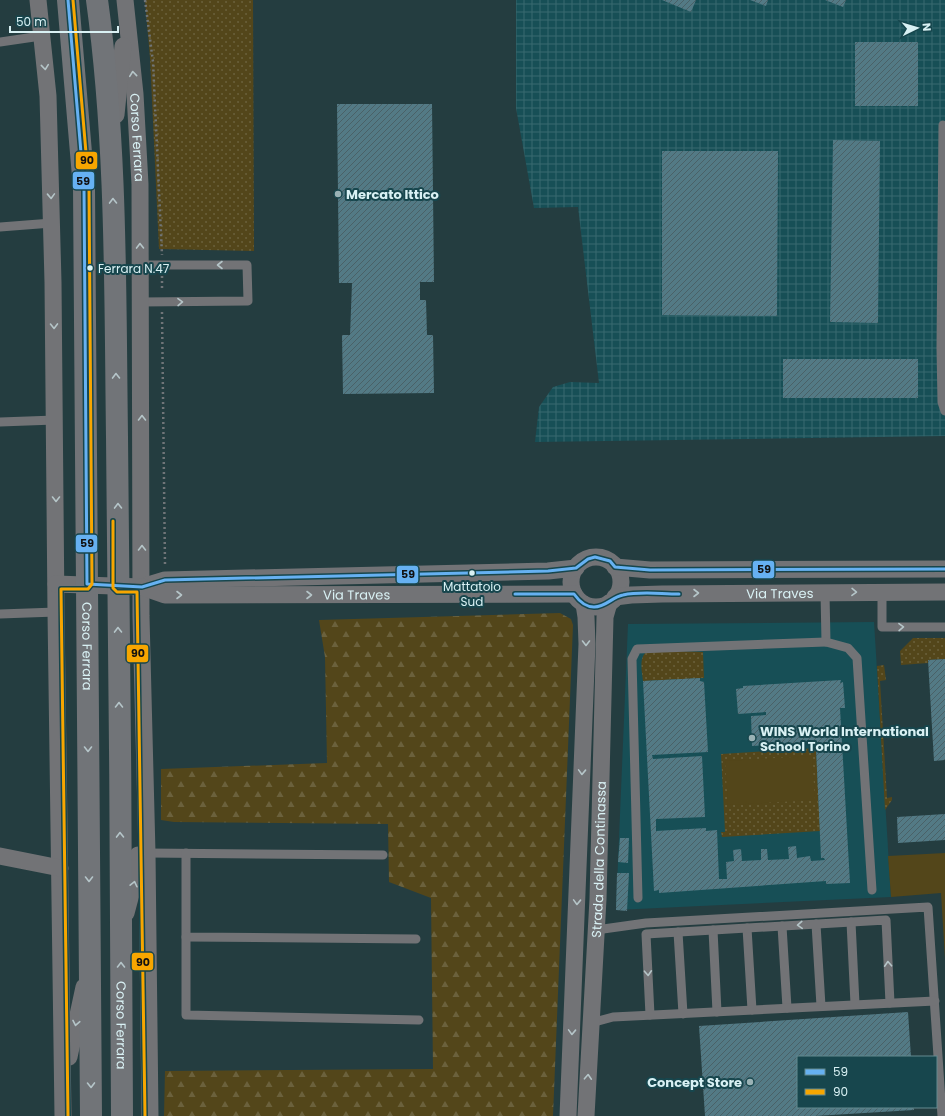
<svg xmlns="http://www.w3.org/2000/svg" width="945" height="1116" viewBox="0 0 945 1116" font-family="Poppins,sans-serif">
<defs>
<pattern id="industrial-grid" width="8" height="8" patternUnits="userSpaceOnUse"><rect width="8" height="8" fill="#174f56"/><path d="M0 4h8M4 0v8" fill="none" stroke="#38696f"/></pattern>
<pattern id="grass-dots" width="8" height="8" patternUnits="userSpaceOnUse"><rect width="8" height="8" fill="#53461a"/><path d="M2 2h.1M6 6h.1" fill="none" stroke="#6b613c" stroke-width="1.8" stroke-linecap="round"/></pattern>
<pattern id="forest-firs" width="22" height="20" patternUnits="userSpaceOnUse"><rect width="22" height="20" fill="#53461a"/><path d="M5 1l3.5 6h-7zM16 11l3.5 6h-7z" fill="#6b613c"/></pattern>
<pattern id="building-hatch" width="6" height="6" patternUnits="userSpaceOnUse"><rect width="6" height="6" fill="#537a85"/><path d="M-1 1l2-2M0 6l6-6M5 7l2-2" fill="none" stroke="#4a6167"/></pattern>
</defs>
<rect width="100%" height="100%" fill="#243d40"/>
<!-- built -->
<polygon fill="#174f56" points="874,622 891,897 616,910 628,624"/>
<!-- industrial -->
<polygon fill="url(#industrial-grid)" points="516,0 945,0 945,436 535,442 539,407 553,387 570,382 599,383 578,207 534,208 516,108"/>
<!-- grass -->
<g fill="url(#grass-dots)">
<polygon points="145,0 253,0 254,251 159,249 150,58"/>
<polygon points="913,638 945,638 945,659 928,660 928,663 901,665 900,651"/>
<path d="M649,650L703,652L704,678L643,681C642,670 638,656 649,650Z"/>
<polygon points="884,665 886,680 880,681 887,798 892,797 892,800 885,810 877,666"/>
<polygon points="816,748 820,831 722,837 721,832 725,832 721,754"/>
</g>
<!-- forest -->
<polygon fill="url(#forest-firs)" points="560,613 571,619 573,625 553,1116 164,1116 165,1071 433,1069 431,898 389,882 388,824 174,822 161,820 161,769 327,763 325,657 319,620"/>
<!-- park -->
<g fill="#53461a">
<polygon points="812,756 815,800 728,805 725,761"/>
<polygon points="945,853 945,959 941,893 891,897 888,856"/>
</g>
<!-- building -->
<g fill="url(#building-hatch)">
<polygon points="662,0 696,0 691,12"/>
<polygon points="750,0 768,0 766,6"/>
<polygon points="825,0 846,0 843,7"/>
<rect x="855" y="42" width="63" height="64"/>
<polygon points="337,104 432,104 434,282 420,282 420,300 426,300 427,335 433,335 434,393 343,394 342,335 350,335 352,283 339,283"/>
<polygon points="833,140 880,141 878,323 830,322"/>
<polygon points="662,151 778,151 777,316 662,315"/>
<rect x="783" y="359" width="135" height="39"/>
<polygon points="945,659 945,760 934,761 928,660"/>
<polygon points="700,678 700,681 704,682 708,752 652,755 653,759 702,756 705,817 656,819 656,831 706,828 706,831 717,830 719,879 727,879 726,862 734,861 733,850 741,849 742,861 761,860 761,849 767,849 768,860 789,859 788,847 796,846 797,858 810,856 811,861 825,860 824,858 821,858 816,748 819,748 819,742 752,746 751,716 766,715 766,712 738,714 736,689 743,688 743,686 841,680 840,683 843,682 845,708 840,708 850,883 826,884 826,881 659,893 659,890 654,891 643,681"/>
<polygon points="945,814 945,840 898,843 897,817"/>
<polygon points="620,838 629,838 628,863 618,862"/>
<polygon points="617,873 629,873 627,911 616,910"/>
<polygon points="908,1012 911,1057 798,1057 798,1107 914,1107 914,1110 815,1116 705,1116 699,1026"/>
</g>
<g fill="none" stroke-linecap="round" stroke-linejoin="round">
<!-- path -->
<g stroke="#707578" stroke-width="2.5" stroke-dasharray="2 3" stroke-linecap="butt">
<polyline points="145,0 153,62 162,255"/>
<polyline points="162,276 162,291"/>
<polyline points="162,312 165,565"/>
</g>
<!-- lane -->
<g stroke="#727376" stroke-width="9">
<polyline points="0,42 41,36"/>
<polyline points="943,125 941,348 942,402 945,411"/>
<polyline points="0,227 52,223"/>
<polyline points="141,265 247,265 248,301 141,302"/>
<polyline points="0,422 55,420"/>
<polyline points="825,593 826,642 848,648 857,658 872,890"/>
<polyline points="882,593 882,627 945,627"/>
<polyline points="0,614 56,612"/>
<polyline points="147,853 383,855"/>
<polyline points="186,853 186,937 416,939"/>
<polyline points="638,898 632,659 637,649 826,642"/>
<polyline points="851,922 855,1004"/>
<polyline points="816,924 821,1006"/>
<polyline points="782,926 787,1008"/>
<polyline points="747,928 752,1010"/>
<polyline points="596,930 646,923 928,907 942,1116"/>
<polyline points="713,930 717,1012"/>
<polyline points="678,932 683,1014"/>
<polyline points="186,937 186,1015 419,1020"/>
<polyline points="650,1015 646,934 886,920 890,1003"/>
<polyline points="591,1023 613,1017 935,1001"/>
</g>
<!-- street -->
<g stroke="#727376" stroke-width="17">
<polyline points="38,0 48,96 53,282 56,612 63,1116"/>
<path id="s1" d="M125,0L135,94L140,184L141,616L147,853L150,1116"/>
<polyline points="116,115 123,46"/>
<circle cx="596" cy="582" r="25"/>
<polyline points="615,567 650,570 945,569"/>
<polyline points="56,584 142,587 165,580 548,571 576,568"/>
<path id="s2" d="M142,587L165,595L574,594"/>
<path id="s3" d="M615,597L631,595L662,594L945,592"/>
<polyline points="0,856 60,868"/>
<polyline points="126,913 135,879 138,855"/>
<polyline points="69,1057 84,987"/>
<polyline points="568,1116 587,644 586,617 584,604"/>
<path id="s4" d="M586,1116L598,899L605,617L609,603"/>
</g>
<!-- secondary -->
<g stroke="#717478" stroke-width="22">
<path id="s5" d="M68,0L84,188L91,1116"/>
<path id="s6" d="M97,0C117,145 115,291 117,437C120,663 121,890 122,1116"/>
</g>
<defs>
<g id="bus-1">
<polyline points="68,0 84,188 87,584 142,587 165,580 548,571 576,568 588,559 595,557 610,561 615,567 650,570 945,569"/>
<path d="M515,594H574C579,601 585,607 594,607C606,607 612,597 623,595C641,591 660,594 679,594"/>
</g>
<g id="bus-2">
<polyline points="113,521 113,588 117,592 137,592 145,1116"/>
<polyline points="68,1116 61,589 88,589 92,584 89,188 73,0"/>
</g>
</defs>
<!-- bus-1 casing -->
<use href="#bus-1" stroke="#17464d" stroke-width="6"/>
<!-- bus-2 casing -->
<use href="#bus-2" stroke="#17464d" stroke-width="6"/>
<!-- bus-1 -->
<use href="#bus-1" stroke="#66b1f2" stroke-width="3"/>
<!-- bus-2 -->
<use href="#bus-2" stroke="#f7a600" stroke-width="3"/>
</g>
<!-- one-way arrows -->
<defs><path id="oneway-chevron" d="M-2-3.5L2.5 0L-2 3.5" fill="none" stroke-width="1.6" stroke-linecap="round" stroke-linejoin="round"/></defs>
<g stroke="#b5c5c8">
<use href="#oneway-chevron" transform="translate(45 67) rotate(84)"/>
<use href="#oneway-chevron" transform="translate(133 74) rotate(-96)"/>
<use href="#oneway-chevron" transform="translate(51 196) rotate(88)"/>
<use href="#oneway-chevron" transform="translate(140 246) rotate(-91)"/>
<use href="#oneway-chevron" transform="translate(220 265) rotate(-180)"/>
<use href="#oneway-chevron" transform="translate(180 302) rotate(-1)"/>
<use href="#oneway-chevron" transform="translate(54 326) rotate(89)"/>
<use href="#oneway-chevron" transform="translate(142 418) rotate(-90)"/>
<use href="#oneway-chevron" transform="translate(56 499) rotate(90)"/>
<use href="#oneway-chevron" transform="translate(142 548) rotate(-90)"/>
<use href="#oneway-chevron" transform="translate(854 592) rotate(1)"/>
<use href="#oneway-chevron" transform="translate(696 593)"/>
<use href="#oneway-chevron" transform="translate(179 595)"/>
<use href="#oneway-chevron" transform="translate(309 595)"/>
<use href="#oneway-chevron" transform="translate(901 627) rotate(-1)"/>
<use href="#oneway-chevron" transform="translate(586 643) rotate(90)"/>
<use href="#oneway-chevron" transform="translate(582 772) rotate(92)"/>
<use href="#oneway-chevron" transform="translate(134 884) rotate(-77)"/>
<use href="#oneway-chevron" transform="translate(577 902) rotate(92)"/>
<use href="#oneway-chevron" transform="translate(800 925) rotate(177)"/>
<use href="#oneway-chevron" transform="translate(888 964) rotate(-93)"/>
<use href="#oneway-chevron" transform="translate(648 973) rotate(87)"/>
<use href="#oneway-chevron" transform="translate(76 1023) rotate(101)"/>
<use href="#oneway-chevron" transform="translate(572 1032) rotate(92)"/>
<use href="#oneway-chevron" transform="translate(588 1077) rotate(-87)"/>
</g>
<g stroke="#b5c5c9">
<use href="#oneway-chevron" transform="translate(113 201) rotate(-91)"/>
<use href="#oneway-chevron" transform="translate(116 376) rotate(-91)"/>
<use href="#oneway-chevron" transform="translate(118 506) rotate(-91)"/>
<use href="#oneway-chevron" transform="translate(118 630) rotate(-91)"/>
<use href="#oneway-chevron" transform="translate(119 705) rotate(-90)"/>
<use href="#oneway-chevron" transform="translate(88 749) rotate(90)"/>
<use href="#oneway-chevron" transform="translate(120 835) rotate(-91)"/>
<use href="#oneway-chevron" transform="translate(89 879) rotate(90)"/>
<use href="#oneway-chevron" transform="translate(121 965) rotate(-90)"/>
<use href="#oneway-chevron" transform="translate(91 1085) rotate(89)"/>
</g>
<!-- markers -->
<g fill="#9ab2b5" stroke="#17464d" stroke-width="1.5">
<circle cx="338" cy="194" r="4"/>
<circle cx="752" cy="738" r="4"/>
<circle cx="750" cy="1082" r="4"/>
</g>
<g fill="#d9f1f4" stroke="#17464d" stroke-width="1.5">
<circle cx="90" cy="268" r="3.5"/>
<circle cx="472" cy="573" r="3.5"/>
</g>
<g text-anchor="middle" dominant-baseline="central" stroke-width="4" stroke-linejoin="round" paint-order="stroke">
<!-- bus labels -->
<g font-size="12" fill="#d9f1f4" stroke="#17464d" text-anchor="start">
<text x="98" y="268">Ferrara N.47</text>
<text x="472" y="586" text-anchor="middle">Mattatoio<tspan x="472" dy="15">Sud</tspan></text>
</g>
<!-- street labels -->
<g font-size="13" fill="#d9f1f4" stroke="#17464d">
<text stroke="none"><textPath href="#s1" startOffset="138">Corso Ferrara</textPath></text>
<text stroke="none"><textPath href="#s3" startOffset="165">Via Traves</textPath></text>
<text stroke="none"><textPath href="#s2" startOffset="216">Via Traves</textPath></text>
<text stroke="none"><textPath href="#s5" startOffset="647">Corso Ferrara</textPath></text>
<text stroke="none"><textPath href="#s4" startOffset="257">Strada della Continassa</textPath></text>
<text stroke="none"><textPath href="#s6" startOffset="1026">Corso Ferrara</textPath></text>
</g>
<!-- poi labels -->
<g font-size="13" font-weight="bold" fill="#d9f1f4" stroke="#17464d" text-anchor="start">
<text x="346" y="194">Mercato Ittico</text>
<text x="760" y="731">WINS World International<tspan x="760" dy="15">School Torino</tspan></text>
<text x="742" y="1082" text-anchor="end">Concept Store</text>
</g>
</g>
<g stroke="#17464d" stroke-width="1.5">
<rect x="75" y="151" width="23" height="19" rx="4" fill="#f7a600"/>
<rect x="72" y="171" width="23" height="19" rx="4" fill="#66b1f2"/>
<rect x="75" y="534" width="23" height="19" rx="4" fill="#66b1f2"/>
<rect x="752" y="560" width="23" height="19" rx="4" fill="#66b1f2"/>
<rect x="396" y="565" width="23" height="19" rx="4" fill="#66b1f2"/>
<rect x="126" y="644" width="23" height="19" rx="4" fill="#f7a600"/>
<rect x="131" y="952" width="23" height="19" rx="4" fill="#f7a600"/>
</g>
<g font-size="11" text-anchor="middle" font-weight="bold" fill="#111">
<text x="87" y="164">90</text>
<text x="83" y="185">59</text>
<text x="87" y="547">59</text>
<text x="764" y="573">59</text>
<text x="408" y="578">59</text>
<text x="138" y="657">90</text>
<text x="143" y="966">90</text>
</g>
<!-- legend -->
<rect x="797" y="1056" width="140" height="52" fill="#17464d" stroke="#658a90"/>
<rect x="805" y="1069" width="20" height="6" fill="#66b1f2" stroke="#658a90"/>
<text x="833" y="1076" font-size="12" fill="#d9f1f4">59</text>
<rect x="805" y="1089" width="20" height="6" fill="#f7a600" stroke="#658a90"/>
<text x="833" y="1096" font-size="12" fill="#d9f1f4">90</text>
<!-- north arrow -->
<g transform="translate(917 28) rotate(85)" stroke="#17464d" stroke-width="3" paint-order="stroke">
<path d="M0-3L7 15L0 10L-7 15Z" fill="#d9f1f4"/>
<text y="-6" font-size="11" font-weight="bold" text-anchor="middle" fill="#d9f1f4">N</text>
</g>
<!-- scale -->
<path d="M10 26v6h108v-6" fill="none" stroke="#d9f1f4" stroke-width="2"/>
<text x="16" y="26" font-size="12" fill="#d9f1f4" stroke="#17464d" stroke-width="3" paint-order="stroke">50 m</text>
</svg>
